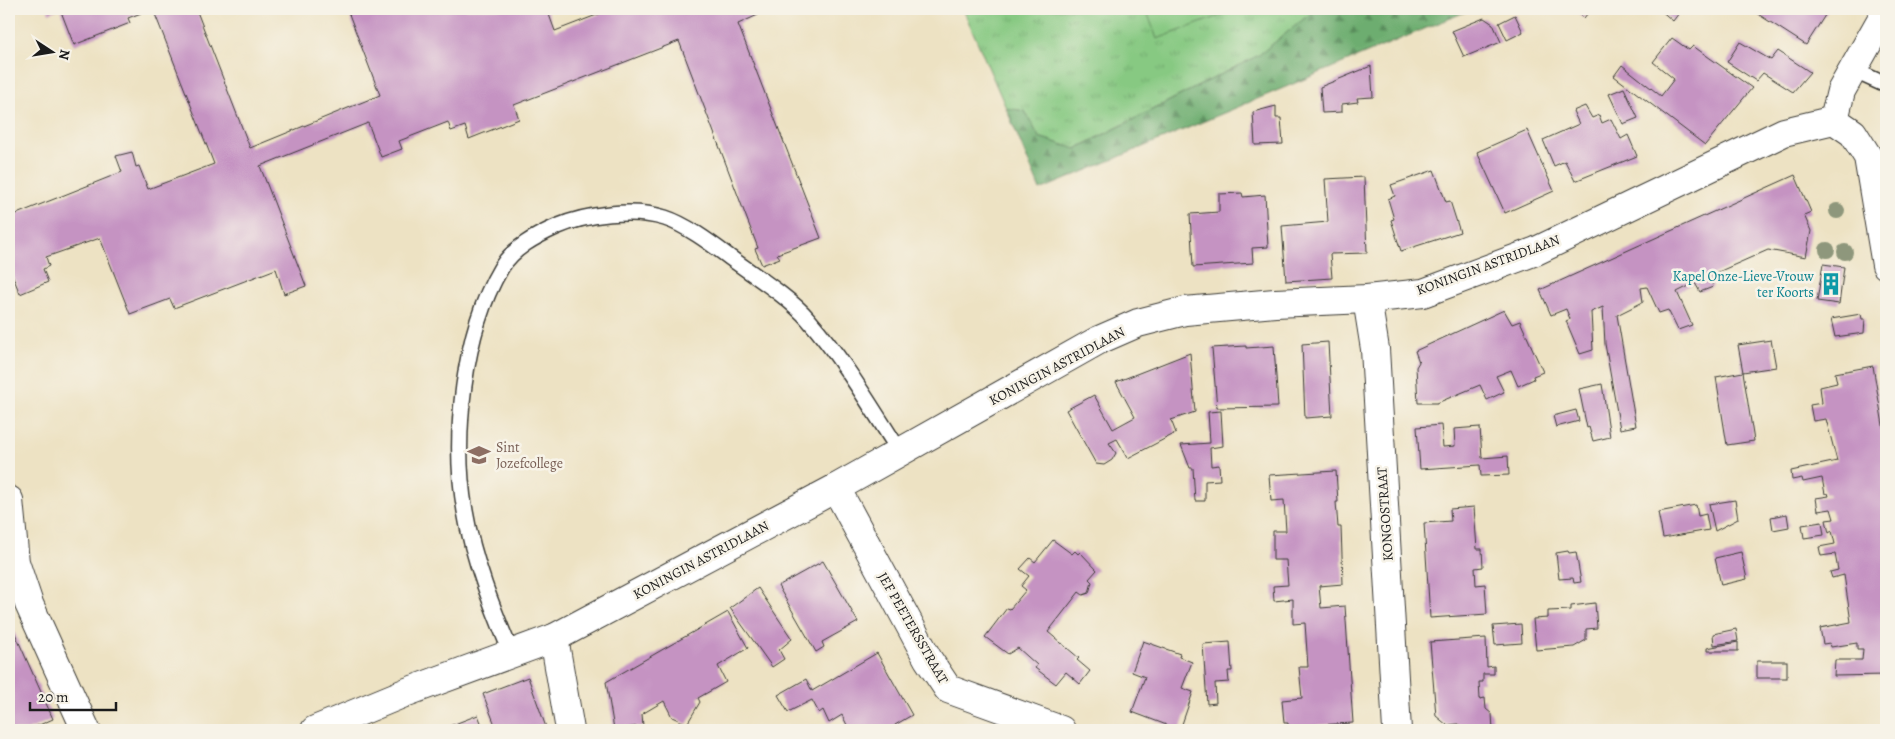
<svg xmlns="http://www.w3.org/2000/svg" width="1895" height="739" viewBox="0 0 1895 739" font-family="Alegreya,serif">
<defs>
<pattern id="grass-tufts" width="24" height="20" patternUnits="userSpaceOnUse" patternTransform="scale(1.25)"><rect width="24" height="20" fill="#87c982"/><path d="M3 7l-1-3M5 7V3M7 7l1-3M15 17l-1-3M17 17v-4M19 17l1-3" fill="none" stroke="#74ac70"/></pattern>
<pattern id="forest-firs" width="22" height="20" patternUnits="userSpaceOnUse" patternTransform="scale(1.25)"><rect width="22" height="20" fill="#6dad70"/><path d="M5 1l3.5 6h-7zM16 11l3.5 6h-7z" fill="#598c5b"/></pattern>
</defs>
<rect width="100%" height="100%" fill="#f7f3e8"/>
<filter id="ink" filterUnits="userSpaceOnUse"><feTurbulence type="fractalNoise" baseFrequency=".02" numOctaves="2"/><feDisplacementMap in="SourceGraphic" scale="10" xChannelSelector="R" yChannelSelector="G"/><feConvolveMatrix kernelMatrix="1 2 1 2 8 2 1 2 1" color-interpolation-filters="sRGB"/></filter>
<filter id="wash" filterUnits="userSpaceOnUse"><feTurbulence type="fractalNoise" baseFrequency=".0096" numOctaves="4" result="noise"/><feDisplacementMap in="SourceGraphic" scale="20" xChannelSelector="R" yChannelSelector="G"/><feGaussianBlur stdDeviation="1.12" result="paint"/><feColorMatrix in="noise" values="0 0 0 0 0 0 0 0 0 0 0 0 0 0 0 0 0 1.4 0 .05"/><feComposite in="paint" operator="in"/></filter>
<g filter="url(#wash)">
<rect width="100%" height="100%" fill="#ede2c3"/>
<!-- grass -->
<polygon fill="url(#grass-tufts)" stroke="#52724f" points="963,9 1316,9 1259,55 1075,149 1039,137 1025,111 1006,108"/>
<!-- forest -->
<polygon fill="url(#forest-firs)" stroke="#446446" points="1316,9 1472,9 1040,190 1006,108 1025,111 1039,137 1076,149 1259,55"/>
<!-- pitch -->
<polygon fill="#87c982" stroke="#52724f" points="1146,9 1238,9 1157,39"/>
<g id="blocks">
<!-- building -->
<g fill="#c593c2">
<polygon points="48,9 59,9 49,13"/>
<polygon points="60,9 139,9 141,13 128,18 130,23 74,45"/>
<polygon points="153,9 196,9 250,148 380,95 347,9 547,9 555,31 612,9 771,9 738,24 821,238 777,254 780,258 762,265 755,249 758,248 679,41 514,105 519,119 469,139 465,126 451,131 448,122 399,141 402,149 381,157 368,123 260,166 306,286 284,294 276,269 174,308 170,299 130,314 100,238 46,257 49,266 43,269 48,282 20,294 9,267 9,217 122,172 116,156 132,152 136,167 139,166 148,189 214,164"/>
<polygon points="1575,9 1591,9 1584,18 1574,10"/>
<polygon points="1659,9 1682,9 1673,21"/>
<polygon points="1750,9 1829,9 1806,45"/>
<polygon points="1515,15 1523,32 1507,40 1499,23"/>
<polygon points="1484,18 1493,24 1501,42 1464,57 1452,31"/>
<polygon points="1672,38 1689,50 1693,46 1752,88 1705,145 1614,76 1622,65 1661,96 1674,79 1653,62"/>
<polygon points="1740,42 1771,60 1778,51 1810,72 1793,92 1763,73 1756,81 1727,62"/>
<polygon points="1371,66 1373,97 1357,98 1358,102 1342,104 1342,112 1322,113 1320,87"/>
<polygon points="1624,88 1638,118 1623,124 1609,94"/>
<polygon points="1276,106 1276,118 1281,118 1283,144 1255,145 1253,112"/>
<polygon points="1585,106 1592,118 1599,115 1602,123 1611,119 1621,139 1628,135 1637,156 1575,181 1565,161 1554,166 1543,140 1579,124 1573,111"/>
<polygon points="1527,130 1554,191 1505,213 1477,152"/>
<polygon points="1434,170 1446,202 1450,201 1460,232 1401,251 1391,220 1394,219 1388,199 1395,196 1391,185"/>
<polygon points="1795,175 1811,212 1804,215 1811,231 1806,257 1768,250 1709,276 1713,287 1700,292 1695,283 1677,292 1692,325 1678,330 1668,310 1659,313 1647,287 1641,288 1643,302 1617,315 1636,426 1620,429 1605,344 1603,307 1591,312 1593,350 1580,354 1566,321 1570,319 1566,309 1551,315 1540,290"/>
<polygon points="1364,177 1367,253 1330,254 1332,278 1286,281 1282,226 1328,222 1325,179"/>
<polygon points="1242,193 1243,197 1265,195 1268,247 1252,248 1253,263 1193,267 1190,214 1219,212 1219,194"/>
<polygon points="1823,264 1844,267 1839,304 1817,301"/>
<polygon points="1504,310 1512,324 1520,321 1543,372 1533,376 1534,379 1518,386 1511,370 1496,376 1504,392 1487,400 1480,385 1437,403 1418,403 1416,367 1419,362 1415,351"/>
<polygon points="1861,314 1862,319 1865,319 1864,333 1835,337 1831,319"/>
<polygon points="1771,340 1776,367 1743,372 1738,345"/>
<polygon points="1328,342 1332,416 1305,418 1302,344"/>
<polygon points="1246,346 1246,348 1274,346 1278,407 1217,408 1212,348"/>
<polygon points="1190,353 1195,412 1171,420 1176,433 1128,458 1117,439 1109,443 1116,453 1112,460 1104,465 1096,464 1066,410 1094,395 1113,429 1135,417 1116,382"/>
<polygon points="1873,366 1886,443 1886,675 1834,676 1835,660 1862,660 1863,649 1857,649 1857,643 1831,647 1830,643 1823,644 1820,628 1851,622 1844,575 1832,578 1830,572 1838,570 1835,554 1821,556 1819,547 1835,544 1832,531 1829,533 1826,520 1834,519 1831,509 1818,511 1816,498 1829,496 1828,493 1825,494 1822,478 1803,482 1802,478 1792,480 1791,471 1837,461 1826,419 1813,421 1810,405 1822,403 1820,387 1837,383 1835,373"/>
<polygon points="1743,372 1754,441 1727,445 1716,377"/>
<polygon points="1602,384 1610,437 1593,441 1589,427 1587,428 1579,389"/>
<polygon points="1576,410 1579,421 1556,427 1553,416"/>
<polygon points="1221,411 1223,446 1210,448 1211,466 1219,465 1220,480 1205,481 1205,501 1195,501 1193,468 1190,468 1181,445 1210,443 1208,412"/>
<polygon points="1441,425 1443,447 1455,446 1454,429 1480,427 1482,458 1508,456 1509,475 1481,476 1480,465 1420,469 1417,427"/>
<polygon points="1336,471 1338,502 1336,502 1338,527 1341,527 1343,584 1319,586 1321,608 1345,606 1353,723 1317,725 1317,730 1288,730 1288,723 1284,723 1282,700 1302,698 1299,667 1308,667 1305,623 1293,624 1293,599 1274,601 1273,586 1288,585 1286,560 1273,560 1273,531 1286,531 1284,500 1271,501 1269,475"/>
<polygon points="1735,500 1738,519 1715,531 1709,504"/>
<polygon points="1696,505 1698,516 1706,514 1709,530 1663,538 1658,512"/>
<polygon points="1474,507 1477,549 1482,549 1483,567 1475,568 1476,585 1485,584 1487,614 1430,618 1424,523 1451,521 1450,509"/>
<polygon points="1787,514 1789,527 1773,530 1771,517"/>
<polygon points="1822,522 1824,535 1804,538 1802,525"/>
<polygon points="1053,540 1072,554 1075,551 1078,554 1080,552 1097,570 1089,579 1092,582 1089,593 1083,595 1079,592 1048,632 1079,658 1077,660 1090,671 1080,684 1066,672 1056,684 1035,668 1037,665 1018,648 1008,654 985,637 1007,608 1010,609 1026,590 1021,586 1029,576 1020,569 1030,558 1035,562"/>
<polygon points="1568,551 1569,553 1576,552 1581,582 1574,583 1573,578 1559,579 1556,553"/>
<polygon points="1741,552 1747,579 1721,585 1715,558"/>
<polygon points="823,561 858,622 822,642 824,647 816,652 778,586"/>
<polygon points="758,588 792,639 779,650 784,659 772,667 730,608"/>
<polygon points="1595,603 1597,628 1586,629 1586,640 1574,647 1536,650 1533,619 1548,618 1548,611 1571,610 1571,606"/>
<polygon points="728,612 748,648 718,666 726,682 698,698 700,702 687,724 672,717 664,701 642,714 643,726 614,729 606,682"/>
<polygon points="9,620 53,719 28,730 9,730"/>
<polygon points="1521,624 1522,643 1495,645 1493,626"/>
<polygon points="1736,629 1738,641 1714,645 1713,634"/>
<polygon points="1486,638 1487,667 1494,666 1494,674 1483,674 1483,682 1479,682 1480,699 1485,698 1486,709 1492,714 1493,730 1460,730 1459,724 1447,725 1436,716 1430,642"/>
<polygon points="1143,641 1180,654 1179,657 1192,662 1182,688 1193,692 1180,730 1132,712 1145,677 1132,672"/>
<polygon points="1230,642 1232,671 1228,671 1229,682 1215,683 1216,703 1207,704 1203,644"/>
<polygon points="1738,642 1738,651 1707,651 1707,648"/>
<polygon points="877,653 912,715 895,725 894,730 849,729 842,715 829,723 823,710 819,713 812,700 788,712 778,695 806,679 812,691"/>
<rect x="1757" y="661" width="30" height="17"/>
<polygon points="528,677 547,730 497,730 483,694"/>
<polygon points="478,715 484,730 439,730"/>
</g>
</g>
</g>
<g filter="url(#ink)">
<use href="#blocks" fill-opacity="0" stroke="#3b3a35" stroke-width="1"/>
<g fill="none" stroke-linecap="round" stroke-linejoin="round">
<defs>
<g id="service">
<polyline points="1853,70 1886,85"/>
<path d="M512,655C493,609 473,560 465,511C452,438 463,332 501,268C513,248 536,236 556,227C586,214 633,208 665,218C687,225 713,245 732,259C754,275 791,299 808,319C843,359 871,407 900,452"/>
</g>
<g id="minor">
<polyline points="1834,120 1853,133 1868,157 1886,265"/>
<polyline points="1834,120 1841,91 1886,11"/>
<polyline points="1367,299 1375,349 1397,730"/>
<polyline points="836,488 928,659 948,689 1061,730"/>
<polyline points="9,500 15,562 29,604 86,730"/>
<polyline points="554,638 570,730"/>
<polyline points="315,730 407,692 554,638 836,488 1099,340 1138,323 1185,311 1275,303 1367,299 1423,293 1536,251 1784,132 1834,120"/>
</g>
</defs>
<!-- service casing -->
<use href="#service" stroke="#3b3a35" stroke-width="18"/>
<!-- minor casing -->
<use href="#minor" stroke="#3b3a35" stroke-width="30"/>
<!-- service -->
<use href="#service" stroke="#fff" stroke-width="15"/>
<!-- minor -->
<use href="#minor" stroke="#fff" stroke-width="28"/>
</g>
<!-- trees -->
<g fill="#8e977b">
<circle cx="1837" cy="211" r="8"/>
<circle cx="1827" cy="250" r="8"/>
<circle cx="1845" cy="252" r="8"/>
</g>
</g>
<!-- icons -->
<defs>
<symbol id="building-bare" viewBox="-9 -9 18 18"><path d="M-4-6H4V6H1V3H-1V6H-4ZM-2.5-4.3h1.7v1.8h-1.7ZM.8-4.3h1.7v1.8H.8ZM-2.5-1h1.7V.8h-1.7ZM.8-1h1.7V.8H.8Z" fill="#0f9aa8" stroke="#f7f3e8" stroke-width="2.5" paint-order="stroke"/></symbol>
<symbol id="school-bare" viewBox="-9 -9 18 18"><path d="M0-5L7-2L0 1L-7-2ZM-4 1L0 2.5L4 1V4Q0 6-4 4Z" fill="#8d6e63" stroke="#f7f3e8" stroke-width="2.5" paint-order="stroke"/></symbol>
</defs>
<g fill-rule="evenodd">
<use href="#building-bare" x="1815" y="268" width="32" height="32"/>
<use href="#school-bare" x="463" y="439" width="32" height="32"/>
</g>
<g text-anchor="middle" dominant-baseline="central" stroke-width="5" stroke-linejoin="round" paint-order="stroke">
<!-- street labels -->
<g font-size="14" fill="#1c1c1c" stroke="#f7f3e8">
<text transform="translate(1488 265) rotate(-20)">KONINGIN ASTRIDLAAN</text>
<text transform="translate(1057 366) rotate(-28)">KONINGIN ASTRIDLAAN</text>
<text transform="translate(1385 514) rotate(-94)">KONGOSTRAAT</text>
<text transform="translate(701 560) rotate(-28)">KONINGIN ASTRIDLAAN</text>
<text transform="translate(913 628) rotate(60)">JEF PEETERSSTRAAT</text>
</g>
<!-- culture labels -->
<g font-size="14" fill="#0d838f" stroke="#f7f3e8" text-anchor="end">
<text x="1814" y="276">Kapel Onze-Lieve-Vrouw<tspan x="1814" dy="16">ter Koorts</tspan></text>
</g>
<!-- education labels -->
<g font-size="14" fill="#785e54" stroke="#f7f3e8" text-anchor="start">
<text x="496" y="447">Sint<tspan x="496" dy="16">Jozefcollege</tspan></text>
</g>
</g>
<!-- margin -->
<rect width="1895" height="739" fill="none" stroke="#f7f3e8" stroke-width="30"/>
<!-- north arrow -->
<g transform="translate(52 52) rotate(102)" stroke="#f7f3e8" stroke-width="4" paint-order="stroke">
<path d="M0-4L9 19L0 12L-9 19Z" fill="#1c1c1c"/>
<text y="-8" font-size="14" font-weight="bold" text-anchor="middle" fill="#1c1c1c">N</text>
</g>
<!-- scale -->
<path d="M30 702v8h86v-8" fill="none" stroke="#1c1c1c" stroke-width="2.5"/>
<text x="38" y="702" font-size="15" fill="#1c1c1c" stroke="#f7f3e8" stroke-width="4" paint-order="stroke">20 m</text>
</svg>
